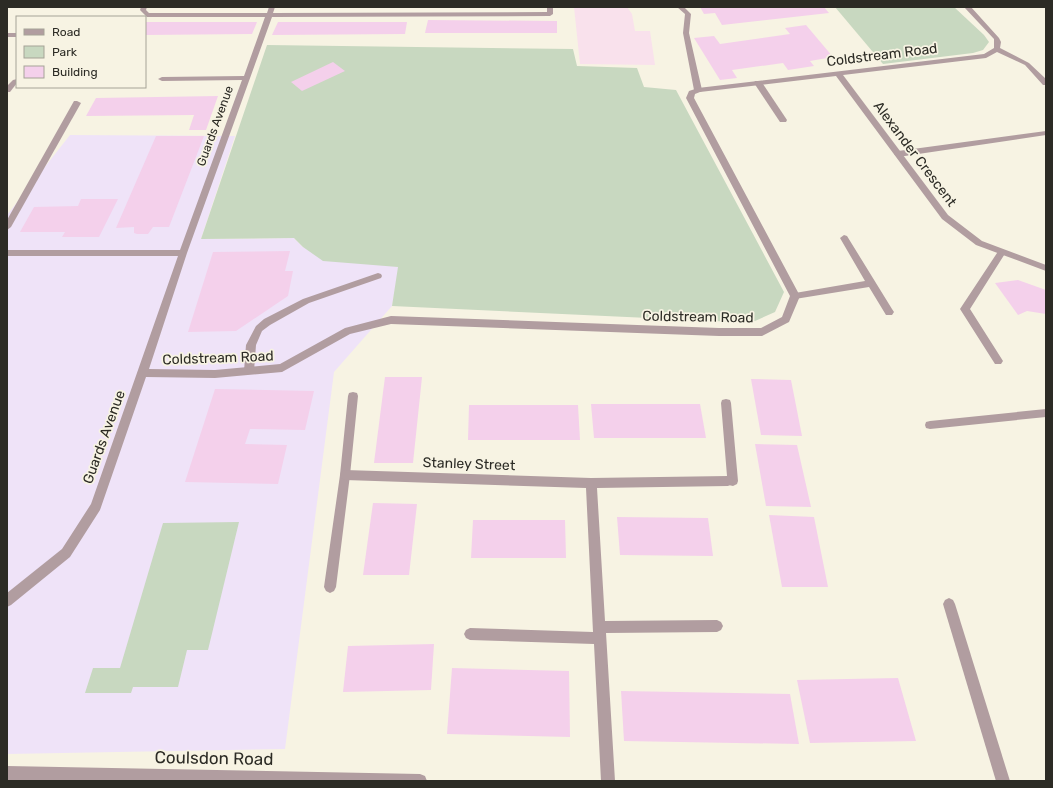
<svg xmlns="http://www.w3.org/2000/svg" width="1053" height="788" viewBox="0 0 1053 788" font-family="Rubik,sans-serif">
<rect width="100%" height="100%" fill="#f7f3e3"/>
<!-- commercial -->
<polygon fill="#efe3f8" points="70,135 235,136 201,239 294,238 303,247 399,267 392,306 334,372 285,749 7,754 7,215"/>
<!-- education -->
<polygon fill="#f9e1ec" points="574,7 627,7 632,14 635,31 650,31 655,65 580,64"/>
<!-- green -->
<g fill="#c8d8c0">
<polygon points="835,7 954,7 984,35 989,42 983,50 973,53 883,64"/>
<polygon points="267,45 573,49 577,66 637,68 644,87 676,90 784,292 775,312 755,321 735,322 392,306 398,267 323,261 303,247 294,238 201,239"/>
<polygon points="239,522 208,650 187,650 178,687 133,687 131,693 85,693 93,668 120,668 163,523"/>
</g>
<!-- building -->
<g fill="#f4d0eb">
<polygon points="700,7 824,7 829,13 722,25 715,13 704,14"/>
<polygon points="428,20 557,21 557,33 425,33"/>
<polygon points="145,22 257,22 252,34 145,35"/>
<polygon points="278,22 407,22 405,34 272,35"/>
<polygon points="806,25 833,57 810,61 814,66 788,70 783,63 732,70 737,78 720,80 694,38 714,36 720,44 790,34 785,28"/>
<polygon points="333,62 345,71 302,91 291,82"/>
<polygon points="218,96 206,130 189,130 194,115 86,116 96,98"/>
<polygon points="156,136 204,136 169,227 153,227 148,234 137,234 134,233 134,227 116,228"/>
<polygon points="81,199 118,199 99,237 62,237 65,232 20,232 34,207 78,206"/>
<polygon points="290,251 285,271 293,271 288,296 236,331 188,332 213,252"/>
<polygon points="1018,280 1046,290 1046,314 1027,311 1018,315 995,283"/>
<polygon points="385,377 422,377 413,463 374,463"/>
<polygon points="751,379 791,380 802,436 761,435"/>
<polygon points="215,389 314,391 305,430 250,429 245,444 287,445 278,484 185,482"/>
<polygon points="591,404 700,404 706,438 594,438"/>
<polygon points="469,405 578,405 580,440 468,440"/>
<polygon points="755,444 797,445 811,507 766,506"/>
<polygon points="373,503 417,504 409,575 363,575"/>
<polygon points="769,515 814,517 828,587 782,587"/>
<polygon points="617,517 708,518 713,556 620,555"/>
<polygon points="473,520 565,520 566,558 471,558"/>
<polygon points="434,644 431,690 343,692 348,646"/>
<polygon points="452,668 569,671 570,737 447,734"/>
<polygon points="898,678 916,741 810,743 797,680"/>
<polygon points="621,691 790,694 799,744 624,741"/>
</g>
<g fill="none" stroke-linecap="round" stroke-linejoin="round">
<!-- service -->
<g fill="#b19da0" fill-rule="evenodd">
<polygon points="677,7 684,7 691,14 689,33 702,90 701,92 695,92 694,90 683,33 685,14"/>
<polygon points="755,81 761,81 787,120 786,122 780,122 754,83"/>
<polygon points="74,101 77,101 81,103 11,227 7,230 7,220"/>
<polygon points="1046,131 1046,135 898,157 894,154 898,151"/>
<polygon points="844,235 847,236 892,309 894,312 892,315 886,315 869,287 795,299 792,298 790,296 792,294 795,293 865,281 840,238"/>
<polygon points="1002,249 1006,252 970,309 1003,361 1001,364 995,364 960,309 999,250"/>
<polygon points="378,273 381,274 382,276 381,278 309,303 270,325 262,331 256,345 254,371 252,374 246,374 244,371 246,345 256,326 264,319 303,299"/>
<polygon points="353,392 357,393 358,396 350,475 336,587 334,591 330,593 326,591 324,587 340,475 348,396 349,393"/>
<polygon points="726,399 730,400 731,403 738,481 737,484 733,486 724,484 723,481 724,478 727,476 721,403 722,400"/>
<polygon points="1046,409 1046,417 930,429 926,428 925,425 926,422 930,421"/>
<polygon points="949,598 953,600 955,604 1010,781 996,781 943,604 945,600"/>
</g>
<!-- minor -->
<g fill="#b19da0" fill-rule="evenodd">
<polygon points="141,7 147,7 146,10 149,13 267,13 269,7 275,7 273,13 547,12 547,7 553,7 553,14 550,16 272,17 187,253 149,369 215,370 280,364 345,328 391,316 719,328 761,328 782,317 790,296 686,98 689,91 698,88 984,54 994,48 994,39 964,7 971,7 999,38 1001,42 1000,48 1029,63 1046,79 1046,85 1043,85 1025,65 997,52 986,58 843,75 948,215 982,241 1046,265 1046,271 976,245 942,219 836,76 700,92 695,94 694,98 800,296 789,322 762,336 719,336 391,324 350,334 282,372 215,378 146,377 100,510 70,557 11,605 7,607 7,593 62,549 91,504 178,256 7,256 7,250 180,250 242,80 162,81 158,79 162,77 244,76 265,17 147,17 140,10"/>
<rect x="7" y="33" width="10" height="4"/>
<polygon points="17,79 17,83 10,92 7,92 7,86 13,80"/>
<polygon points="345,470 591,478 728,476 732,478 733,481 732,484 728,486 597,488 605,621 717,620 721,622 723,626 721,630 717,632 606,633 615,781 601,781 594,644 470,640 466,638 464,634 466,630 470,628 593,632 586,488 345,480 341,478 340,475 341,472"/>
</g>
<!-- tertiary -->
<polygon fill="#b19da0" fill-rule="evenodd" points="7,766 420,774 425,776 427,781 7,780"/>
</g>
<g text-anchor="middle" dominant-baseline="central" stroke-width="3.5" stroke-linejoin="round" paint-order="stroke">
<!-- far-street labels -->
<g font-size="12" fill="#2c2b25" stroke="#f7f3e3">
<text transform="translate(215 126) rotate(-70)">Guards Avenue</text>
</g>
<!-- street labels -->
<g font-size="14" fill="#2c2b25" stroke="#f7f3e3">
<text transform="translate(882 55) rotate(-7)">Coldstream Road</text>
<text transform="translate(915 154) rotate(53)">Alexander Crescent</text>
<text transform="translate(698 317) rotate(1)">Coldstream Road</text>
<text transform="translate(218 358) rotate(-2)">Coldstream Road</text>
<text transform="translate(104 437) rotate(-70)">Guards Avenue</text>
<text transform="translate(469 464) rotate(2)">Stanley Street</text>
</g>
<!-- near-street labels -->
<g font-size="17" fill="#2c2b25" stroke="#f7f3e3">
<text transform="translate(214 758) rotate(1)">Coulsdon Road</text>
</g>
</g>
<!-- border -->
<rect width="1053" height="788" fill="none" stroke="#2c2b25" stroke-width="16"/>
<!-- legend -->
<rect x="16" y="16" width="130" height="72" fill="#f7f3e3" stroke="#a6a397"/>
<rect x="24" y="29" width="20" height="6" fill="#b19da0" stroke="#a6a397"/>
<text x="52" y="36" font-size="12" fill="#2c2b25">Road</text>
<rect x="24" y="46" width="20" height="12" fill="#c8d8c0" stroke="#a6a397"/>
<text x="52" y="56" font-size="12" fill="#2c2b25">Park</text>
<rect x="24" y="66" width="20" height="12" fill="#f4d0eb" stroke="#a6a397"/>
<text x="52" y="76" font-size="12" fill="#2c2b25">Building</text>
</svg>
